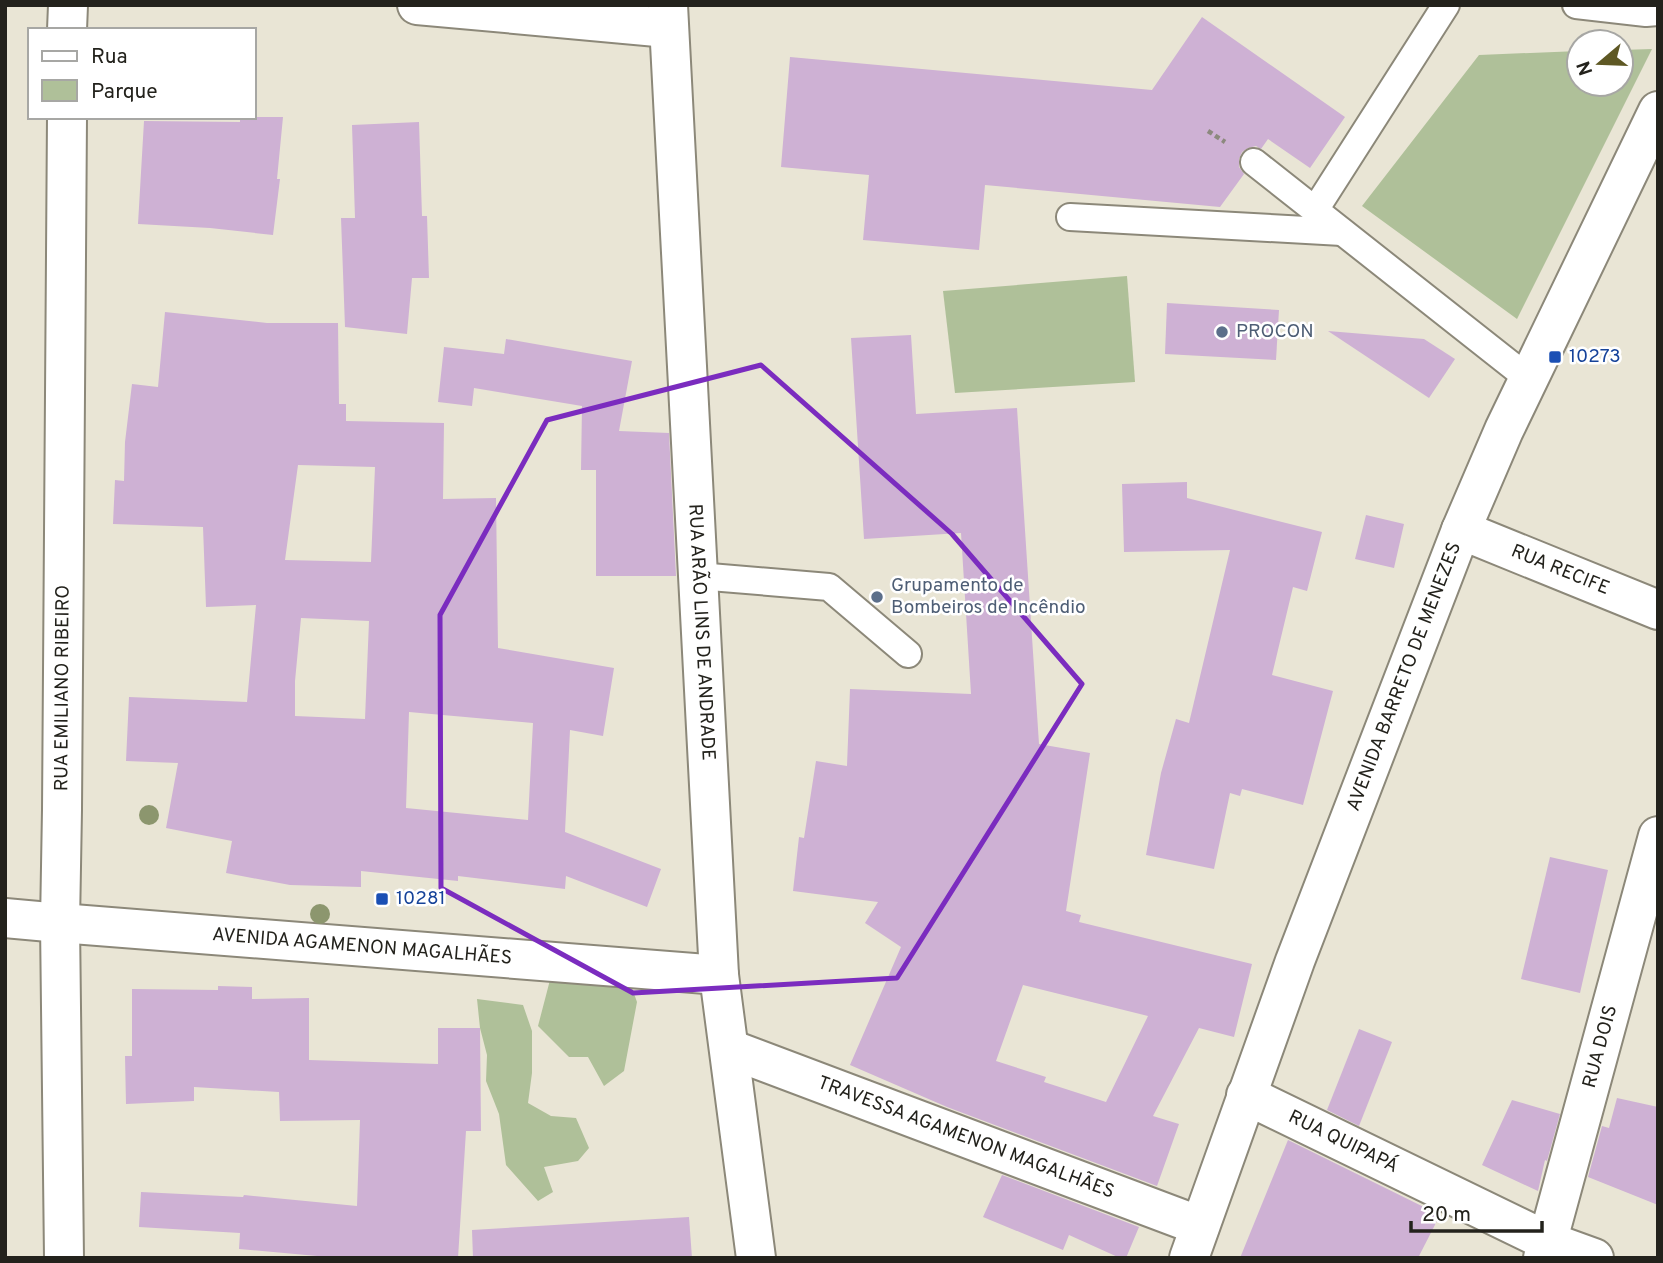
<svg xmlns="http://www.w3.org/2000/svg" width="1663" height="1263" viewBox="0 0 1663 1263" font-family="Overpass,sans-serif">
<rect width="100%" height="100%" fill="#e9e5d5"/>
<!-- green -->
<g fill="#afc099">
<polygon points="1652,49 1517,319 1362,206 1479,55 1579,51 1579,84 1621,84 1621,50"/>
<polygon points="1127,276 1135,382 955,393 943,291"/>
<polygon points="628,977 637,1002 624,1071 604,1086 588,1057 569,1057 538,1026 550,980"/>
<polygon points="477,999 523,1005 532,1031 532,1073 528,1103 551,1116 576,1118 589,1148 578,1161 544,1167 553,1192 538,1201 506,1165 499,1114 486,1081 487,1055 480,1028"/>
</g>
<!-- building -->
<g fill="#ceb1d4" fill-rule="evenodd">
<polygon points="1202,17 1345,117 1310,168 1268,139 1261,149 1256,146 1248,148 1242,152 1239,159 1239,167 1244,174 1220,207 985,185 979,250 863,240 869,175 781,167 790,57 1152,90"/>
<polygon points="240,117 283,117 277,179 280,179 273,235 210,228 138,224 144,121 240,122"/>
<polygon points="419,122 422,216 427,216 429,278 412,278 407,334 345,327 341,218 355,218 352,125"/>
<polygon points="1167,303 1279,310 1276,360 1165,354"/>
<path d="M165,312L267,323H338L339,404H346V421L444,423L443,499L496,498L498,648L614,668L603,736L570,730L565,832L661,869L647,907L566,876L565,889L458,876V881L361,871V887L290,885L226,873L232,841L166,828L178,763L126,761L129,697L247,702L256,605L206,607L203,527L113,524L115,480L124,481L125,442L132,384L158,387ZM298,465L375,467L371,562L285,560ZM301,618L369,621L365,719L295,716V681ZM409,712L533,723L528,820L406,808Z"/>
<polygon points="1328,331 1424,339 1455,359 1429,398"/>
<path d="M911,335L916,414L1017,408L1039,744L1090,753L1066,911L1081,915L1079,922L1252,964L1234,1037L1199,1028L1153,1116L1179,1124L1157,1186L947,1107L850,1065L901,947L865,923L878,902L793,891L799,837L804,838L816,761L847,766L850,689L971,694L961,533L864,539L851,338ZM1023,985L1148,1016L1106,1102L1044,1082L1046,1077L996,1061Z"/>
<polygon points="506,339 632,361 619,431 669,433 676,576 596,576 596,470 581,470 582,406 474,388 472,406 438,402 444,347 504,354"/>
<polygon points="1187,482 1187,498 1322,532 1307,591 1293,587 1272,675 1333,691 1303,805 1242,789 1240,796 1230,793 1214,869 1146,855 1161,773 1176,719 1189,723 1230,550 1124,552 1122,484"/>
<polygon points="1366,515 1404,524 1394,568 1355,559"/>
<polygon points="1550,857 1608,870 1580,993 1521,979"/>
<polygon points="218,986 252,987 252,999 309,998 309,1060 438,1064 438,1028 480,1028 481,1131 466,1131 458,1258 339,1258 239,1249 240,1233 139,1227 141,1192 243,1197 244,1195 357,1206 360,1120 280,1121 279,1092 194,1087 194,1101 126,1104 125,1056 132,1056 132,989 218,990"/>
<polygon points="1359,1029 1392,1042 1359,1126 1327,1110"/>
<polygon points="1617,1098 1658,1107 1658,1205 1588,1177 1602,1126 1609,1128"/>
<polygon points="1512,1100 1560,1114 1547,1161 1545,1160 1538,1191 1482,1165"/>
<polygon points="1288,1140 1440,1215 1418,1258 1240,1258"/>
<polygon points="1002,1175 1139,1227 1126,1258 1120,1258 1069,1235 1063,1250 983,1217"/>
<polygon points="689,1217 692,1258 473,1258 472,1230"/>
</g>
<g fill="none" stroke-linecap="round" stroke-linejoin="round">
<defs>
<g id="lane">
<polyline points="1576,5 1646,13 1658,12"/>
<polyline points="1254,162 1529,379"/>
<polyline points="1315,210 1446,5"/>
<polyline points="1070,217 1342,232"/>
<polyline points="698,576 829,587 908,654"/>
</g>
<g id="street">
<polyline points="417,5 668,28"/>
<path id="s1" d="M1461,530L1658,610"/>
<polyline points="5,918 60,923"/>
<path id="s2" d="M730,1049L1200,1226"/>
<path id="s3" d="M1246,1095L1547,1241L1594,1258"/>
<path id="s4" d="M1543,1258L1658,836"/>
</g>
<g id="secondary">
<path id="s5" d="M668,5L719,975L756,1258"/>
<polyline points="67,30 68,5"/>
<path id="s6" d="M60,923L719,975"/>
<path id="s7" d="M64,1258L60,923L62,810L67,117"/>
<path id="s8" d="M1189,1258L1295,961L1461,530L1504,430L1658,111"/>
</g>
</defs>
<!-- lane casing -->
<use href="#lane" stroke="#8c8879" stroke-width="30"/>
<!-- street casing -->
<use href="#street" stroke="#8c8879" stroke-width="42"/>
<!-- secondary casing -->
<use href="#secondary" stroke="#8c8879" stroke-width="42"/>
<!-- path -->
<polyline stroke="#8c897e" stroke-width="4.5" stroke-dasharray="5 3.5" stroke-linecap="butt" points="1208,131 1225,142"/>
<!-- lane -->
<use href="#lane" stroke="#fff" stroke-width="26"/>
<!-- street -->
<use href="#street" stroke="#fff" stroke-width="38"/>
<!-- secondary -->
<use href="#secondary" stroke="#fff" stroke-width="38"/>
</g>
<!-- trees -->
<g fill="#8c966e">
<circle cx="149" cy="815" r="10"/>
<circle cx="320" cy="914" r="10"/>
</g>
<!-- marked area -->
<path fill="none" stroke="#7b2cbf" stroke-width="5" stroke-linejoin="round" d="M761,365L952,534L1082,684L897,978L633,993L441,888L440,615L547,420Z"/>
<!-- markers -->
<g fill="#5c6f8a" stroke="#fff" stroke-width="2.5">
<circle cx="1222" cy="332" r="7"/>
<circle cx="877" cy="597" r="7"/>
</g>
<g fill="#1a4fb4" stroke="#fff" stroke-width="2.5">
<rect x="1548" y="350" width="14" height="14" rx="3.5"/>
<rect x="375" y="892" width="14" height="14" rx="3.5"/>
</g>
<g text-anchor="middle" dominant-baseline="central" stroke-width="5" stroke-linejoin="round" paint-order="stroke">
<!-- service labels -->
<g font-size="19" fill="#4e5e75" stroke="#fff" text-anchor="start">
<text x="1236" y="332">PROCON</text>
<text x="891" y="586">Grupamento de<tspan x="891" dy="22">Bombeiros de Incêndio</tspan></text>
</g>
<!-- transit labels -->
<g font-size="19" fill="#164399" stroke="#fff" text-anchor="start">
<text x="1569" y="357">10273</text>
<text x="396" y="899">10281</text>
</g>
<!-- street labels -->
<g font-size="19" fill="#23221c" stroke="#fff">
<text stroke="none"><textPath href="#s1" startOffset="107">RUA RECIFE</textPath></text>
<text stroke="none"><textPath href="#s5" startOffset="628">RUA ARÃO LINS DE ANDRADE</textPath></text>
<text stroke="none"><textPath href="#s8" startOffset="620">AVENIDA BARRETO DE MENEZES</textPath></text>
<text stroke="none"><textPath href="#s7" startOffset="570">RUA EMILIANO RIBEIRO</textPath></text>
<text stroke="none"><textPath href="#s6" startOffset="303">AVENIDA AGAMENON MAGALHÃES</textPath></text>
<text stroke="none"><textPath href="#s4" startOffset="219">RUA DOIS</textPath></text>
<text stroke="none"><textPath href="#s2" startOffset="252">TRAVESSA AGAMENON MAGALHÃES</textPath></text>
<text stroke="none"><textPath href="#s3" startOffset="108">RUA QUIPAPÁ</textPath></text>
</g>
</g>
<!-- border -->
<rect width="1663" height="1263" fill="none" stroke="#23221c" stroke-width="14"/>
<!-- legend -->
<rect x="28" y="28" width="228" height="91" fill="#ffffff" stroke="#a7a7a4" stroke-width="2"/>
<rect x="42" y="51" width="35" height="10" fill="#ffffff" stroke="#a7a7a4" stroke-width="2"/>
<text x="91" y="63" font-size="21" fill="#23221c">Rua</text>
<rect x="42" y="80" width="35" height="21" fill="#afc099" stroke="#a7a7a4" stroke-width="2"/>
<text x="91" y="98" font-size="21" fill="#23221c">Parque</text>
<!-- north arrow -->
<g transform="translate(1600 63) rotate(251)"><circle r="33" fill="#ffffff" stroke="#a7a7a4" stroke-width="2"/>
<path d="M0-5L12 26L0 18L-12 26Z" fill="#5e5824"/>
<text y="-10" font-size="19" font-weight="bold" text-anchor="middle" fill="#23221c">N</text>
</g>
<!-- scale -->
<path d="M1411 1221v10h131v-10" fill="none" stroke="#23221c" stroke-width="3.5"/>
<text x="1422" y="1221" font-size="21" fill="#23221c" stroke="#ffffff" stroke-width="5" paint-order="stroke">20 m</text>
</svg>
